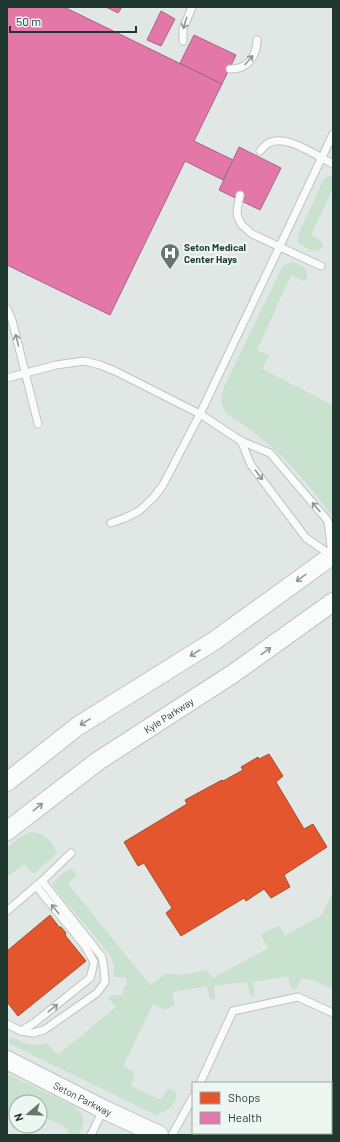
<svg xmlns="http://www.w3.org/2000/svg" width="340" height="1142" viewBox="0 0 340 1142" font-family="Barlow,sans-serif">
<rect width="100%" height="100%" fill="#e1e7e4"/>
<!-- green -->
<g fill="#c9e1cf">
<polygon points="331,175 333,176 333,188 311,235 321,241 323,246 320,250 312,251 298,243 298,235 324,179"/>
<polygon points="293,262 305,268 308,276 304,281 291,275 257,350 269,356 262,369 333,405 333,516 328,512 314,492 285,459 261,438 241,423 229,416 226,413 222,405 221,399 224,387 282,267 287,263"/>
<path d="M31,832C42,832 53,841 56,852L52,858L34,873H32L24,864L7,877V848L20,837Z"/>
<path d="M71,869L73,870L77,875L68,884L146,980L151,985L166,973C180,977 193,973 207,970L213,978L268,948L261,935L264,932L278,926H279L285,936L322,915L333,891V989L315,981L301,978L296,989L293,990L290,986L288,976L253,982L255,995L254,996H252L250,995L247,982L214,986L215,998L213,1000L209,998L207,986L173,992L174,1005L165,1010L153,1004L123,1066L134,1072L135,1074L131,1086L161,1100L167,1090L171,1089L177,1093C176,1105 167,1111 156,1115L10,1044L8,1039C15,1036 17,1040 24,1043C31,1045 39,1045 47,1043L58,1055L116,1007L108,998L109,997L113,995H123L124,987H126L127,978L116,977L114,975V966L110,955L53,886V883C58,878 63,871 71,869Z"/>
<polygon points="7,1074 72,1105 81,1113 84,1121 79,1135 67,1135 69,1129 40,1115 40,1102 16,1102 16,1120 10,1112 7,1115"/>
</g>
<!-- shops -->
<g fill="#e4572e" stroke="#a94e2f">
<polygon points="269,754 283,776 276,782 304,829 313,824 327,847 284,875 290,887 271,898 264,889 246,901 244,898 181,936 166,913 172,908 144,863 138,866 124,842 187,804 185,800 222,780 223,781 243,770 241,767 258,757 259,759"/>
<polygon points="50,915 59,927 61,927 66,933 65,935 86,961 18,1016 7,1002 7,951"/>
</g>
<!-- health -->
<g fill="#e377a8" stroke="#a86484">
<polygon points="7,7 64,7 222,84 194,141 233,160 223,180 185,161 110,315 7,265"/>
<polygon points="106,7 122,7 118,13"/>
<polygon points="161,11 175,19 161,46 147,40"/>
<polygon points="194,35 236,55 222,84 180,63"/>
<polygon points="239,147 281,168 260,210 219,190"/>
</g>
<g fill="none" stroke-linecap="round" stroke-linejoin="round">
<defs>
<g id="service">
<polyline points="183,41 183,29 192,7"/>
<path d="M230,69C247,70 257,56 257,40"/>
<path d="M260,151C262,149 264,146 267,144C284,132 317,156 333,164"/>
<polyline points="240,195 237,210 238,218 242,225 252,234 321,266"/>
<polyline points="7,309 12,320 38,424"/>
<polyline points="7,378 56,365 84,361 100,365 115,371 200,414 241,441 270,453 328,521 332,556"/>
<polyline points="241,441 251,465 306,538 331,555"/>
<polyline points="111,523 125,518 139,511 153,498 163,485 200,414 333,134"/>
<polyline points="42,881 71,853"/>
<polyline points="7,911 42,881 102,957 104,969 105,982 97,993 44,1030 33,1033 21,1031 7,1024"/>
<polyline points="21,1031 34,1023 90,978 92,971 94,962 85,946 36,886"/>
<polyline points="200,1083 233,1011 298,997 333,1013"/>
<polyline points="282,1133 287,1135"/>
<polyline points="91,1135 103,1110"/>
<polyline points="172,1135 193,1097"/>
</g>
<g id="tertiary">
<polyline points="7,782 78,726 214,641 333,555"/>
<path id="s1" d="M7,831L98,761L234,673L333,602"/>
<path id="s2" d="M7,1060L103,1109L159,1135"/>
</g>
</defs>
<!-- service casing -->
<use href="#service" stroke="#bec4c1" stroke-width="9"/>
<!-- tertiary casing -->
<use href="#tertiary" stroke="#bec4c1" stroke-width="20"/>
<!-- service -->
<use href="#service" stroke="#fafbfb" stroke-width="7"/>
<!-- tertiary -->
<use href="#tertiary" stroke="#fafbfb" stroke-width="18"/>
</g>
<!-- one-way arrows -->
<defs><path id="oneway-shaft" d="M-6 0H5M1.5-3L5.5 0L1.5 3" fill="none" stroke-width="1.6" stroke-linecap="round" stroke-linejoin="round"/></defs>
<g stroke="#8c9a96">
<use href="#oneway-shaft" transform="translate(185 23) rotate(107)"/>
<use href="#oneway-shaft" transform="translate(249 60) rotate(-49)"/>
<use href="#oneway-shaft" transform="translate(17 340) rotate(-104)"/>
<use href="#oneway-shaft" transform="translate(259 475) rotate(53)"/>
<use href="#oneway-shaft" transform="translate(316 507) rotate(-130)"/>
<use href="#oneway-shaft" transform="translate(301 578) rotate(144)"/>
<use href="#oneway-shaft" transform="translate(266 651) rotate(-36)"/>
<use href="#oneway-shaft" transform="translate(195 653) rotate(148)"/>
<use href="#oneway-shaft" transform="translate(85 722) rotate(148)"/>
<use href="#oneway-shaft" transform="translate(38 807) rotate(-38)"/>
<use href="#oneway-shaft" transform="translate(55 909) rotate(-129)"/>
<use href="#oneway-shaft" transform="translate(53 1008) rotate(-38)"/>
</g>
<!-- icons -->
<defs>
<symbol id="hospital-pin" viewBox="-11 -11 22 30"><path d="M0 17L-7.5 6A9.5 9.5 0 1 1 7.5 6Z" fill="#637670" stroke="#eef6f2"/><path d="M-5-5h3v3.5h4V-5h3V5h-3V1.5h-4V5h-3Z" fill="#fff"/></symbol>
</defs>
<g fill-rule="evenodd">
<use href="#hospital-pin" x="159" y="242" width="22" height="30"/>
</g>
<g text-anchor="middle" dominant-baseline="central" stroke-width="4" stroke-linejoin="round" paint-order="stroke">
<!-- poi labels -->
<g font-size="10" font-weight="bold" fill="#1f3931" stroke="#eef6f2" text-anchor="start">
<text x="184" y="247">Seton Medical<tspan x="184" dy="12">Center Hays</tspan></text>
</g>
<!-- street labels -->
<g font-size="10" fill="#1f3931" stroke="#eef6f2">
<text stroke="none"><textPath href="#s1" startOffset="199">Kyle Parkway</textPath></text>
<text stroke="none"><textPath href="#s2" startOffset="85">Seton Parkway</textPath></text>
</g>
</g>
<!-- border -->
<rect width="340" height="1142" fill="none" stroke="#1f3931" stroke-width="16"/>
<!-- legend -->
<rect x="192" y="1082" width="140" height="52" fill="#eef6f2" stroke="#9baaa5"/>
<rect x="200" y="1092" width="20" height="12" fill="#e4572e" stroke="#9baaa5"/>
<text x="228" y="1102" font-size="12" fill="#1f3931">Shops</text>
<rect x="200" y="1112" width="20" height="12" fill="#e377a8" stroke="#9baaa5"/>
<text x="228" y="1122" font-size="12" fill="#1f3931">Health</text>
<!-- north arrow -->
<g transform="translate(28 1114) rotate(251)"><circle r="19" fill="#eef6f2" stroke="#9baaa5"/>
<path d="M0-3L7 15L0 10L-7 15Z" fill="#637670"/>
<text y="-6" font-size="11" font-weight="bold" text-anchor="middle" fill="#1f3931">N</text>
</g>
<!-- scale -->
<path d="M10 26v6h126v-6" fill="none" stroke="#1f3931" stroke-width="2"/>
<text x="16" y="26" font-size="12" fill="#1f3931" stroke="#eef6f2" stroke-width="3" paint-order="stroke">50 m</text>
</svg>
